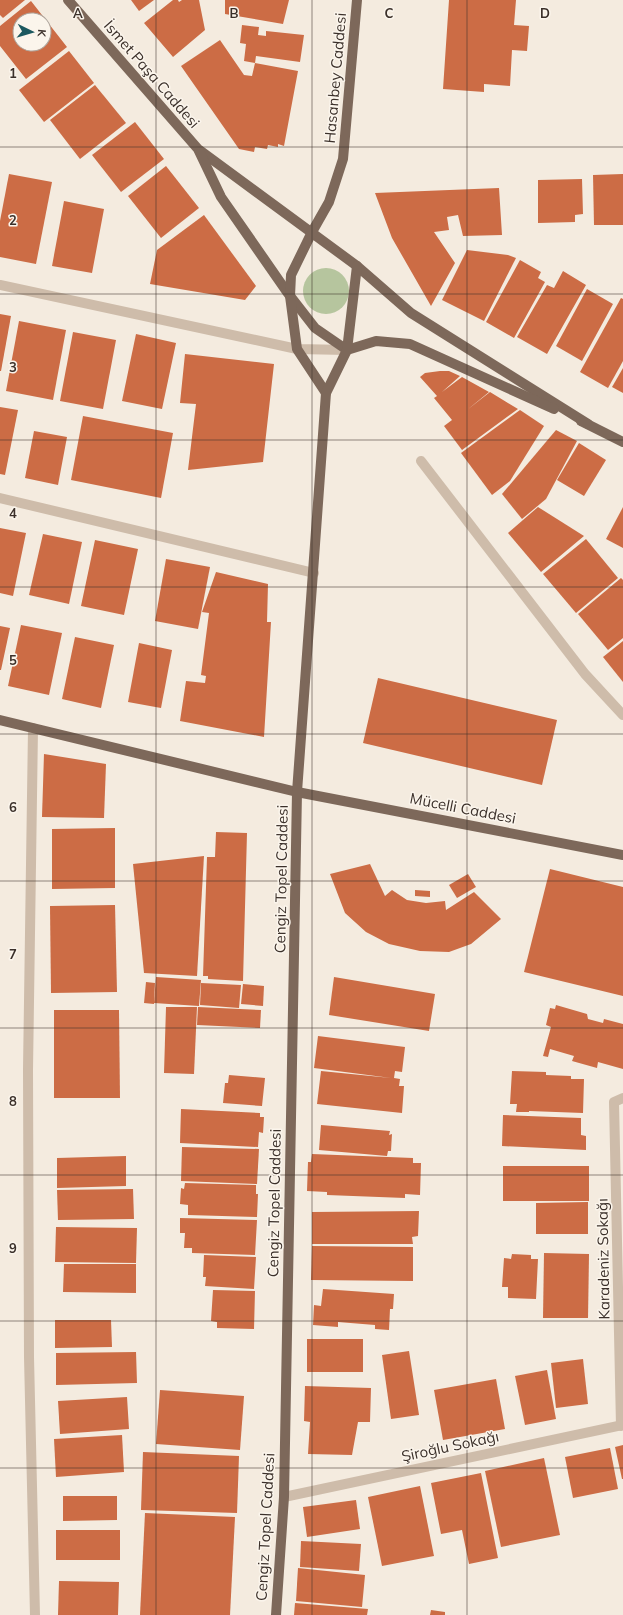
<svg xmlns="http://www.w3.org/2000/svg" width="623" height="1615" viewBox="0 0 623 1615" font-family="Mulish,sans-serif">
<rect width="100%" height="100%" fill="#f4ebdf"/>
<!-- green -->
<circle fill="#b6c59e" cx="326" cy="291" r="23"/>
<!-- building -->
<g fill="#cc6c45" fill-rule="evenodd">
<polygon points="0,0 25,0 3,18 0,15"/>
<polygon points="131,0 154,0 139,11"/>
<polygon points="173,0 178,0 179,2 182,0 199,0 205,30 173,57 144,23"/>
<polygon points="225,0 289,0 283,24 225,14"/>
<polygon points="449,0 516,0 514,25 529,26 527,51 512,50 510,86 484,84 484,92 443,89"/>
<path d="M31,1L67,47L26,79L0,46V26ZM20,20H44V44H20Z"/>
<polygon points="242,25 259,27 258,35 266,36 266,31 304,35 300,62 256,56 255,63 244,61 246,44 240,43"/>
<polygon points="220,40 244,75 252,76 255,63 298,71 284,146 278,144 278,147 268,145 267,149 255,147 254,152 239,149 181,66"/>
<polygon points="69,51 94,83 44,122 19,90"/>
<polygon points="95,85 126,123 80,159 50,120"/>
<polygon points="135,122 164,159 121,192 92,155"/>
<polygon points="166,166 199,208 161,238 128,196"/>
<polygon points="9,174 52,182 36,264 0,257 0,221"/>
<polygon points="623,174 623,225 594,225 593,175"/>
<polygon points="582,179 583,214 575,215 575,222 538,223 538,180"/>
<polygon points="499,188 502,235 463,236 458,215 447,217 449,230 434,232 455,263 431,306 392,238 375,193"/>
<polygon points="64,201 104,209 92,273 52,266"/>
<polygon points="204,215 256,286 245,300 150,284 157,250"/>
<polygon points="467,250 508,255 516,258 484,321 442,300"/>
<polygon points="520,260 541,272 538,278 545,282 514,338 486,322"/>
<polygon points="563,271 586,285 547,354 517,337 547,285 554,288"/>
<polygon points="587,289 613,304 582,361 556,346"/>
<polygon points="621,298 623,299 623,361 608,388 580,372"/>
<polygon points="0,314 11,316 1,371 0,371"/>
<polygon points="19,321 66,330 53,400 6,391"/>
<polygon points="73,332 116,340 103,409 60,401"/>
<polygon points="136,334 176,343 162,409 122,401"/>
<polygon points="185,354 274,364 263,462 188,470 196,404 180,403"/>
<polygon points="623,368 623,393 612,387"/>
<polygon points="440,371 449,371 460,376 442,392 462,377 489,392 467,410 490,392 518,409 462,450 444,426 452,420 434,398 437,396 420,377 425,373"/>
<polygon points="0,407 18,410 5,475 0,474"/>
<polygon points="520,410 544,426 510,481 492,495 461,453"/>
<polygon points="83,416 173,433 161,498 71,480"/>
<polygon points="556,430 577,441 546,499 522,519 502,494"/>
<polygon points="34,431 67,437 58,485 25,478"/>
<polygon points="579,443 606,460 584,496 557,480"/>
<polygon points="538,507 584,536 541,572 508,533"/>
<polygon points="623,507 623,548 606,539"/>
<polygon points="0,528 26,533 13,596 0,593"/>
<polygon points="43,534 82,542 69,604 29,595"/>
<polygon points="586,539 618,578 576,613 543,574"/>
<polygon points="95,540 138,549 124,615 81,606"/>
<polygon points="166,559 210,567 198,629 155,621"/>
<polygon points="216,572 268,584 267,622 271,622 264,737 180,721 186,681 205,683 206,676 201,675 209,613 202,612"/>
<polygon points="621,578 623,580 623,638 608,650 578,614"/>
<polygon points="21,625 62,633 49,695 8,686"/>
<polygon points="0,626 10,628 1,670 0,670"/>
<polygon points="75,637 114,645 101,708 62,699"/>
<polygon points="623,641 623,682 603,657"/>
<polygon points="139,643 172,650 161,708 128,702"/>
<polygon points="378,678 557,720 542,785 363,743"/>
<polygon points="44,754 106,764 104,818 42,817"/>
<polygon points="115,828 115,888 52,889 52,829"/>
<polygon points="216,832 247,833 243,981 208,979 208,976 203,976 207,857 215,857"/>
<polygon points="204,856 197,976 144,973 133,864"/>
<polygon points="370,864 385,896 392,890 407,900 426,903 445,901 446,910 474,892 501,919 471,944 449,952 420,951 389,944 366,932 345,913 330,874"/>
<polygon points="550,869 623,887 623,996 524,972"/>
<polygon points="468,874 476,887 457,898 449,885"/>
<polygon points="415,890 430,891 430,897 415,896"/>
<polygon points="115,905 117,992 51,993 50,906"/>
<polygon points="156,977 201,980 199,1006 154,1003"/>
<polygon points="334,977 435,994 429,1031 329,1015"/>
<polygon points="146,982 155,983 154,1004 144,1003"/>
<polygon points="201,983 241,985 239,1008 200,1005"/>
<polygon points="243,984 264,986 263,1006 241,1004"/>
<polygon points="556,1005 587,1014 588,1019 603,1023 604,1019 623,1024 623,1069 598,1062 597,1068 572,1061 574,1056 550,1049 548,1057 543,1056 551,1027 546,1025 550,1008 555,1009"/>
<polygon points="166,1007 197,1007 194,1074 164,1073"/>
<polygon points="198,1007 261,1010 260,1028 197,1025"/>
<polygon points="54,1010 119,1010 120,1098 54,1098"/>
<polygon points="318,1036 405,1047 402,1072 395,1071 394,1078 400,1079 399,1086 404,1086 402,1113 317,1104 321,1071 391,1078 314,1068"/>
<polygon points="512,1071 546,1072 546,1075 571,1076 571,1079 584,1079 583,1113 529,1111 529,1112 516,1112 517,1104 510,1104"/>
<polygon points="229,1075 265,1078 262,1106 223,1103 225,1083 228,1083"/>
<polygon points="181,1109 260,1113 260,1117 264,1117 263,1133 259,1132 258,1147 180,1143"/>
<polygon points="503,1115 581,1118 581,1135 586,1136 586,1150 502,1146"/>
<polygon points="321,1125 390,1131 389,1135 392,1134 391,1151 388,1151 387,1156 319,1150"/>
<polygon points="182,1147 259,1149 257,1184 181,1181"/>
<polygon points="312,1154 413,1158 413,1163 421,1163 420,1195 405,1194 405,1198 327,1195 327,1192 307,1191 308,1162 311,1162"/>
<polygon points="126,1156 126,1186 57,1188 57,1158"/>
<rect x="503" y="1166" width="86" height="35"/>
<polygon points="185,1183 256,1185 256,1194 258,1194 257,1217 188,1215 188,1205 180,1204 181,1188 184,1189"/>
<polygon points="133,1189 134,1219 58,1220 57,1190"/>
<polygon points="588,1202 588,1234 536,1234 536,1203"/>
<polygon points="419,1211 418,1236 412,1237 413,1244 312,1244 312,1212"/>
<polygon points="180,1218 257,1220 255,1255 192,1253 192,1248 184,1248 185,1233 180,1233"/>
<polygon points="56,1227 137,1228 136,1263 55,1262"/>
<polygon points="312,1246 413,1247 413,1281 311,1280"/>
<polygon points="544,1253 589,1254 588,1318 543,1318"/>
<polygon points="512,1254 531,1255 531,1259 538,1259 536,1299 508,1298 508,1287 502,1287 504,1258 511,1259"/>
<polygon points="204,1255 256,1257 254,1289 205,1286 206,1277 203,1277"/>
<polygon points="64,1264 136,1264 136,1293 63,1292"/>
<polygon points="323,1289 394,1294 393,1309 390,1309 389,1330 375,1329 375,1325 338,1322 338,1327 313,1325 314,1305 321,1306"/>
<polygon points="213,1290 255,1291 254,1329 217,1328 217,1322 211,1321"/>
<polygon points="55,1320 111,1320 112,1347 55,1348"/>
<rect x="307" y="1339" width="56" height="33"/>
<polygon points="409,1351 419,1415 391,1419 382,1355"/>
<polygon points="136,1352 137,1383 56,1385 56,1353"/>
<polygon points="583,1359 588,1404 556,1408 551,1363"/>
<polygon points="547,1370 556,1419 525,1425 515,1376"/>
<polygon points="496,1379 505,1429 443,1440 434,1390"/>
<polygon points="305,1386 371,1388 370,1422 358,1422 352,1455 308,1454 310,1422 304,1421"/>
<polygon points="160,1390 244,1396 240,1450 156,1444"/>
<polygon points="127,1397 129,1429 60,1434 58,1401"/>
<polygon points="122,1435 124,1472 56,1477 54,1439"/>
<polygon points="623,1445 623,1479 622,1479 615,1447"/>
<polygon points="610,1448 618,1489 573,1498 565,1457"/>
<polygon points="143,1452 239,1456 237,1513 141,1510"/>
<polygon points="544,1458 560,1535 501,1547 485,1471"/>
<polygon points="481,1473 498,1558 469,1564 462,1530 441,1534 431,1483"/>
<polygon points="420,1486 434,1556 382,1566 368,1497"/>
<polygon points="63,1496 117,1496 117,1520 63,1521"/>
<polygon points="356,1500 360,1529 307,1537 303,1507"/>
<polygon points="145,1513 235,1517 230,1615 140,1615"/>
<rect x="56" y="1530" width="64" height="30"/>
<polygon points="301,1541 361,1544 359,1571 300,1567"/>
<polygon points="298,1568 365,1575 362,1607 296,1601"/>
<polygon points="59,1581 119,1582 118,1615 58,1615"/>
<polygon points="295,1603 368,1609 367,1615 294,1615"/>
<polygon points="431,1610 445,1612 445,1615 430,1615"/>
</g>
<g fill="none" stroke-linecap="round" stroke-linejoin="round">
<!-- minor -->
<g stroke="#cebcaa" stroke-width="10">
<polyline points="0,285 297,349 347,350"/>
<polyline points="421,461 585,674 623,715"/>
<polyline points="0,498 314,573"/>
<polyline points="33,728 28,1070 29,1357 35,1615"/>
<polyline points="621,1426 614,1102 623,1098"/>
<polyline points="284,1497 623,1425"/>
</g>
<!-- major -->
<g stroke="#7d685a" stroke-width="10">
<polyline points="68,0 198,149 357,266 411,313 588,424"/>
<polyline points="199,151 221,197 287,292 315,328 347,350 376,341 410,344 554,409"/>
<polyline points="326,393 297,349 290,296 291,275 312,232 329,202 343,159 357,0"/>
<polyline points="581,421 623,442"/>
<polyline points="0,720 297,792 623,855"/>
<polyline points="276,1615 284,1497 297,792 326,393 347,350 357,266"/>
</g>
</g>
<!-- grid -->
<path fill="none" stroke="#3b302a" stroke-width="1" stroke-opacity="0.55" d="M156,0V1615M312,0V1615M467,0V1615M0,147H623M0,294H623M0,440H623M0,587H623M0,734H623M0,881H623M0,1028H623M0,1175H623M0,1321H623M0,1468H623"/>
<g text-anchor="middle" dominant-baseline="central" stroke-width="3" stroke-linejoin="round" paint-order="stroke">
<!-- street labels -->
<g font-size="15" fill="#3b302a" stroke="#fbf5ec">
<text transform="translate(152 74) rotate(49)">İsmet Paşa Caddesi</text>
<text transform="translate(335 78) rotate(-85)">Hasanbey Caddesi</text>
<text transform="translate(463 808) rotate(11)">Mücelli Caddesi</text>
<text transform="translate(281 879) rotate(-89)">Cengiz Topel Caddesi</text>
<text transform="translate(274 1203) rotate(-89)">Cengiz Topel Caddesi</text>
<text transform="translate(603 1259) rotate(-91)">Karadeniz Sokağı</text>
<text transform="translate(450 1446) rotate(-12)">Şiroğlu Sokağı</text>
<text transform="translate(265 1527) rotate(-87)">Cengiz Topel Caddesi</text>
</g>
</g>
<g font-size="13" text-anchor="middle" font-weight="bold" fill="#3b302a" stroke="#fbf5ec" stroke-width="3" stroke-linejoin="round" paint-order="stroke">
<text x="78" y="18">A</text>
<text x="234" y="18">B</text>
<text x="389" y="18">C</text>
<text x="545" y="18">D</text>
<text x="13" y="78">1</text>
<text x="13" y="225">2</text>
<text x="13" y="372">3</text>
<text x="13" y="518">4</text>
<text x="13" y="665">5</text>
<text x="13" y="812">6</text>
<text x="13" y="959">7</text>
<text x="13" y="1106">8</text>
<text x="13" y="1253">9</text>
</g>
<!-- north arrow -->
<g transform="translate(32 32) rotate(95)"><circle r="19" fill="#fbf5ec" stroke="#aea69e"/>
<path d="M0-3L7 15L0 10L-7 15Z" fill="#1c585f"/>
<text y="-6" font-size="11" font-weight="bold" text-anchor="middle" fill="#3b302a">K</text>
</g>
</svg>
